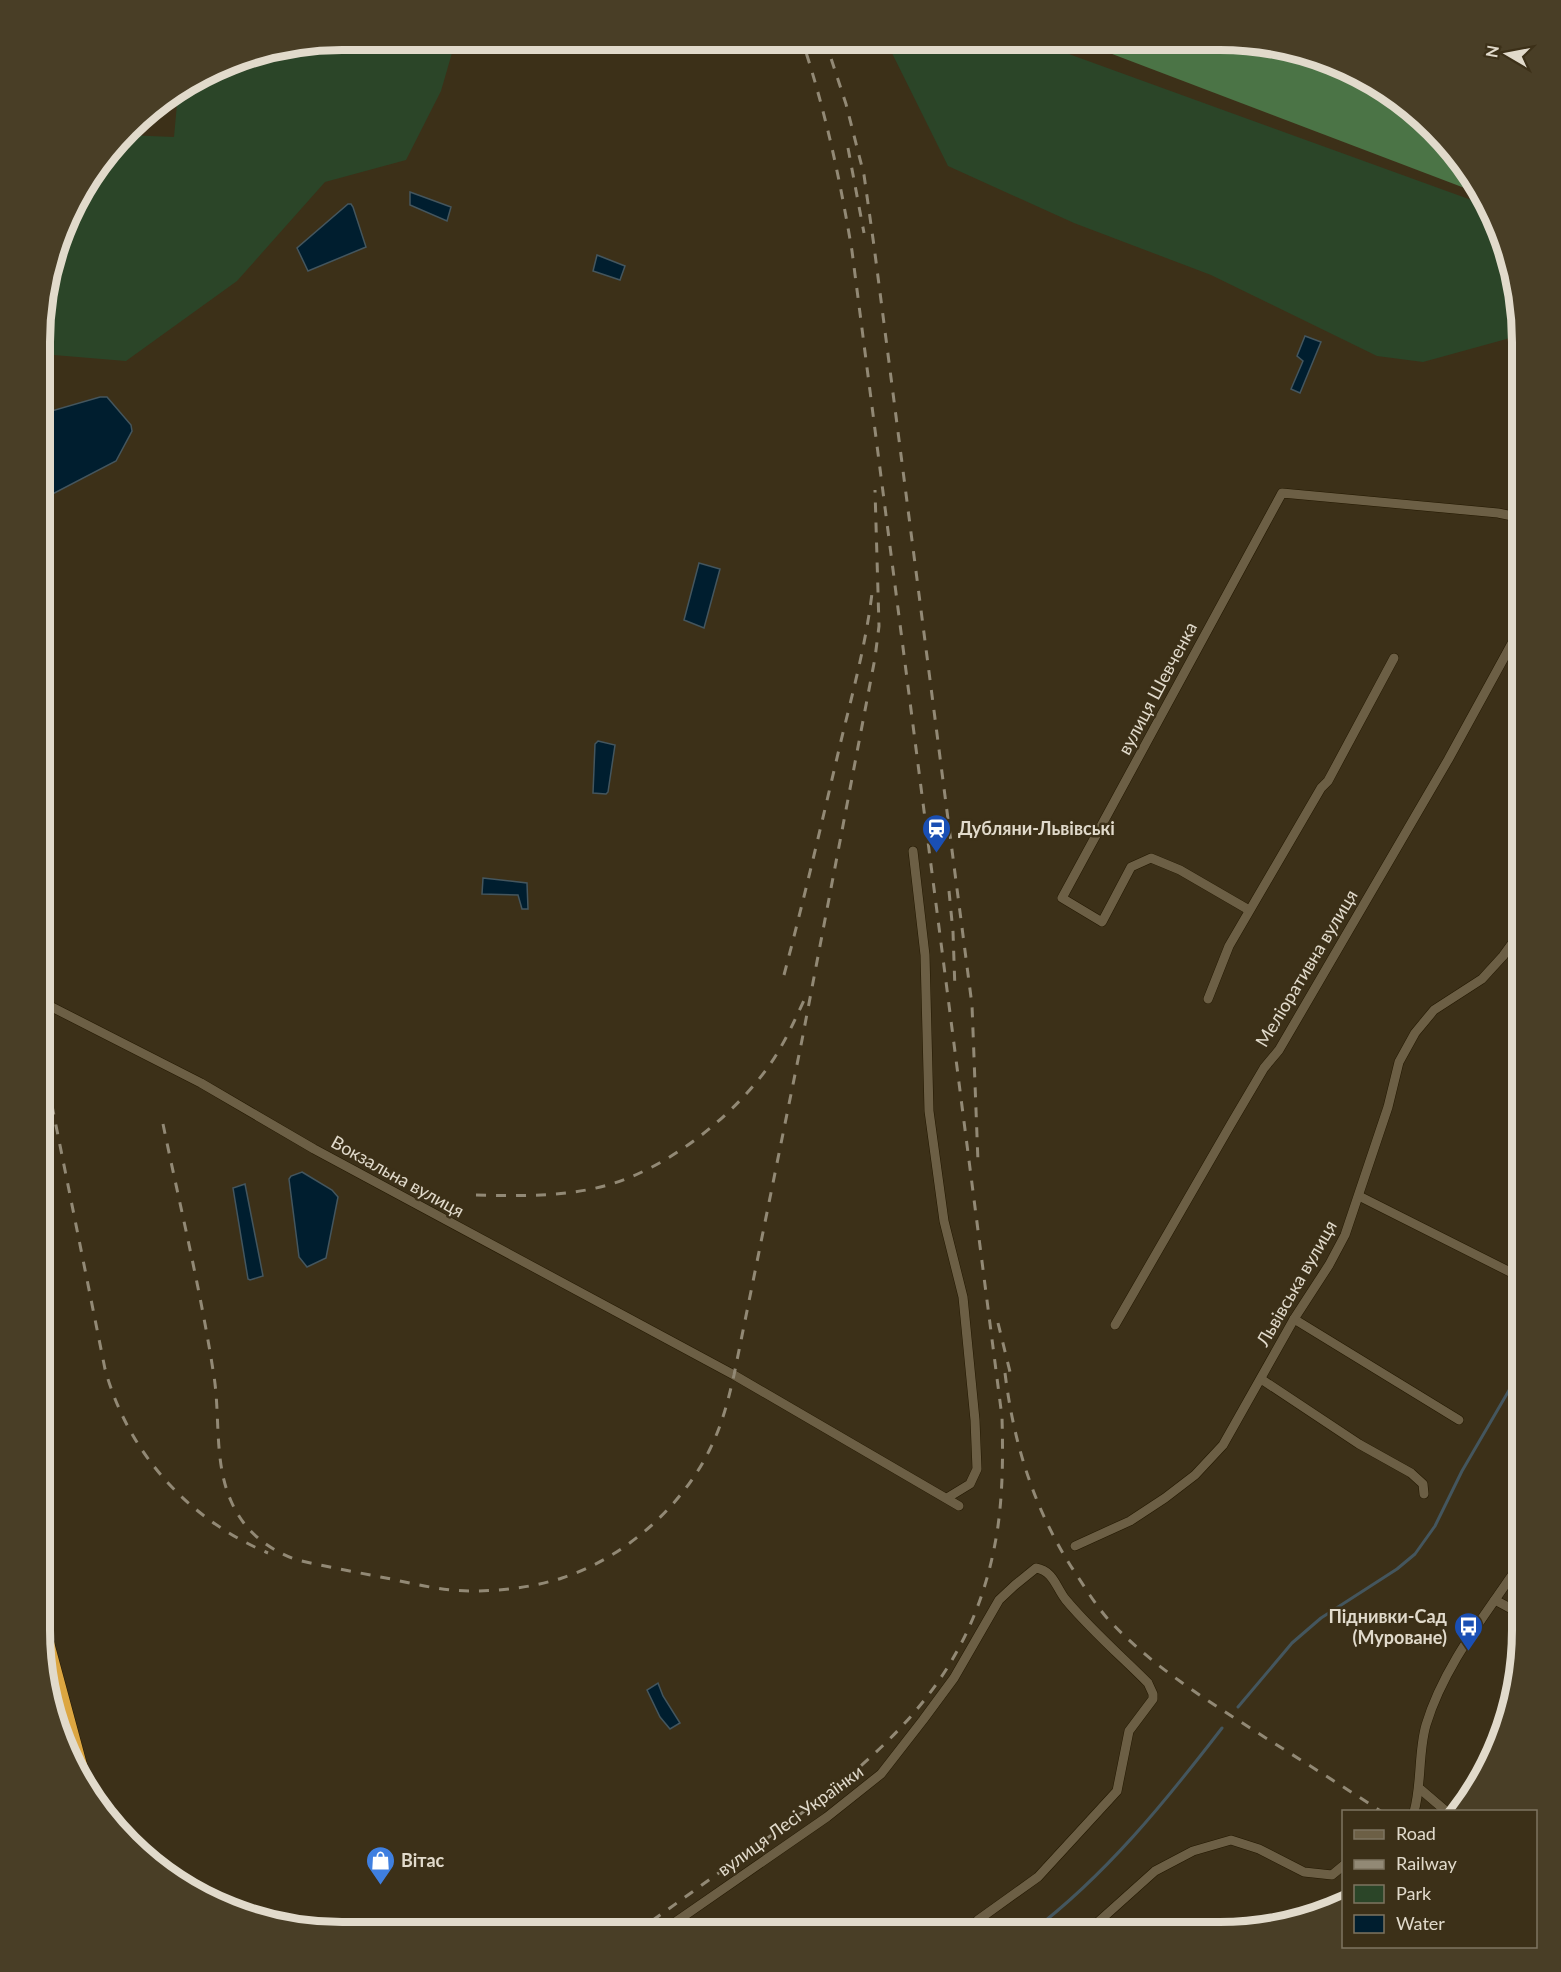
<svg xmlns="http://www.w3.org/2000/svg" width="1561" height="1972" viewBox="0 0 1561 1972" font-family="Lato,sans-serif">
<rect width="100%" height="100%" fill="#3c3018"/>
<!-- green -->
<g fill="#2b4528">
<polygon points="342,39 456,39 441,91 406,160 325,182 237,281 126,361 42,354 42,302 79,191 125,135 174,137 178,93 244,55"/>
<polygon points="886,41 1033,41 1488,206 1512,264 1521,335 1423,362 1377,356 1211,275 1074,223 948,166"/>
</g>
<!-- forest -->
<polygon fill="#4b7446" points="1078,41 1259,42 1335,62 1388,90 1447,142 1483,195"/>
<!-- water -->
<g fill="#001e2f" stroke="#44565e" stroke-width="1.5">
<polygon points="410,192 451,207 447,221 410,205"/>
<polygon points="348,204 351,204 353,207 366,247 308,271 297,248"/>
<polygon points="597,255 625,266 620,280 593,271"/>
<polygon points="1305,336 1321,342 1300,393 1291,389 1303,361 1297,356"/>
<polygon points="100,397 107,397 131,425 132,431 116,461 41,500 41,414"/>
<polygon points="699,563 720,569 704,628 684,620"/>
<polygon points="598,741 615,745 608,792 606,794 593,793 595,744"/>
<polygon points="483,878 527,883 528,909 522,909 518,895 482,894"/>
<polygon points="302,1172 332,1190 338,1197 326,1258 307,1267 299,1257 289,1179 291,1176"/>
<polygon points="245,1184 263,1276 250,1280 248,1279 233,1188"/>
<polygon points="658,1683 663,1696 680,1723 670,1729 660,1717 647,1690"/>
</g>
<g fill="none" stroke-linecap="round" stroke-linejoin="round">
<!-- stream -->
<g stroke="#44565e" stroke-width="3">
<polyline points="1238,1707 1292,1643 1321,1618 1397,1569 1415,1554 1435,1526 1462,1471 1522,1368"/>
<path d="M1031,1932C1106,1875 1165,1802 1222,1728"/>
</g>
<defs>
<g id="minor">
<polyline points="913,851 925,955 929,1111 944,1221 963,1297 975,1420 977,1469 970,1484 947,1498"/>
<polyline points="1249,910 1180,870 1151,858 1131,867 1102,922 1062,898 1282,493 1498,513 1522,518"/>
<polyline points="1208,999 1229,946 1321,788 1328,781 1394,658"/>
<polyline points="40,1001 201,1083 314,1149 734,1375 959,1506"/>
<polyline points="1359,1196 1522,1278"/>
<polyline points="1294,1319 1459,1420"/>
<polyline points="1115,1325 1231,1124 1264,1068 1279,1050 1448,760 1522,625"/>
<polyline points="1261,1379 1359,1444 1411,1473 1423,1484 1424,1494"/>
<polyline points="1075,1546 1130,1521 1165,1498 1195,1475 1223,1445 1294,1319 1329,1265 1345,1235 1388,1107 1399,1062 1415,1033 1434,1010 1482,979 1503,956 1522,930"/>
<polyline points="1495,1600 1521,1614"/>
<polyline points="1419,1788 1447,1812"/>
<path d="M1414,1812C1422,1783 1418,1753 1426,1725C1444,1665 1487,1613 1521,1562"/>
<path d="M661,1932L827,1817L881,1774L923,1720L954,1678L999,1600L1015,1585L1036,1568C1054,1571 1056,1588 1066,1600C1091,1630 1121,1656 1148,1683L1153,1694V1699L1129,1731L1117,1791L1038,1877L978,1920L969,1932"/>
<polyline points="1087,1932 1155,1871 1193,1851 1231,1840 1259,1849 1304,1872 1332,1875 1344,1865"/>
</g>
<polyline id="highway" points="39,1613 87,1791"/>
</defs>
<!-- minor casing -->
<use href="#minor" stroke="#231801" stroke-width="10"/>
<!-- highway casing -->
<use href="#highway" stroke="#231801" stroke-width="15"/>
<!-- minor -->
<use href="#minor" stroke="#6c5f45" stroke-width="9"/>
<!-- highway -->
<use href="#highway" stroke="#dca641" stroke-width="14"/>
<!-- rail -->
<g stroke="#928975" stroke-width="3" stroke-dasharray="10 10" stroke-linecap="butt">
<polyline points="825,40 846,104 864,175 874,246 972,1005 978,1162"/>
<polyline points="848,148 864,233"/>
<polyline points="949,891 953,932 955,990"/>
<path d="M784,975C804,899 822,822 840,745C852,695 866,644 872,593"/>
<path d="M40,1046L105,1369C128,1453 188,1519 268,1553"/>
<path d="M163,1124C180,1206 200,1288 213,1370C221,1414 213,1460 231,1501C244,1531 267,1549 297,1560C328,1567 360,1573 391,1579C418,1585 445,1591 472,1591C502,1591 534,1587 562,1578C624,1558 682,1507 710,1449C722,1425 728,1401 734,1375L802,1040L875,658L879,626L875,490"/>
<path d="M476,1195C521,1196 565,1197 608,1185C670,1167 735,1115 771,1063C785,1042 795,1020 805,998"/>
<polyline points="998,1323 1012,1380"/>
<path d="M1005,1373C1014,1447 1036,1515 1078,1577C1087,1591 1096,1605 1107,1618C1150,1665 1205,1699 1258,1733C1299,1759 1341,1785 1382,1812"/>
<path d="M636,1932C680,1901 724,1869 769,1837C886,1753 976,1677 998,1526C1003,1489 1003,1453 1002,1417L852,251C840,179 825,109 802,40"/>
</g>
</g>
<!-- icons -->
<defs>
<symbol id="station-pin" viewBox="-11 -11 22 30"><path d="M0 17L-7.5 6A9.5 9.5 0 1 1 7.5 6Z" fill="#1a4fb4" stroke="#3c3018"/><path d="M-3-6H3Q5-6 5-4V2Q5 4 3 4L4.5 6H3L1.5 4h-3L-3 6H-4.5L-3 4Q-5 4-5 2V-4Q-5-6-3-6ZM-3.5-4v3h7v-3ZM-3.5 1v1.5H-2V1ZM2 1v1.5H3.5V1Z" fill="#fff"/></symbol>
<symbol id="bus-pin" viewBox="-11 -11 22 30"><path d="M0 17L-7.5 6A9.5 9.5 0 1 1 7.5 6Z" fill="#1a4fb4" stroke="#3c3018"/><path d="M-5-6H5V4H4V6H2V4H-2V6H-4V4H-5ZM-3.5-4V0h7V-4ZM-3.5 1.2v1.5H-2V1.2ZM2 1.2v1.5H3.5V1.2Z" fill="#fff"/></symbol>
<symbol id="shop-pin" viewBox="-11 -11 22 30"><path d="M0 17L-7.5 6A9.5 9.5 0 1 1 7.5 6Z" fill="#3f7fe0" stroke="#3c3018"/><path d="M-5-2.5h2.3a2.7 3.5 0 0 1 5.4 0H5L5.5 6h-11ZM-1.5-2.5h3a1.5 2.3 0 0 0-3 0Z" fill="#fff"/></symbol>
</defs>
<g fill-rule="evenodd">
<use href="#station-pin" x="920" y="812" width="33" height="45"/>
<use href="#bus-pin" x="1452" y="1610" width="33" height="45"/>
<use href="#shop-pin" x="364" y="1844" width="33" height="45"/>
</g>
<g text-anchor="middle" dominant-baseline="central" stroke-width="5" stroke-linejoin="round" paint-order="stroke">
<!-- street labels -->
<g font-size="18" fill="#e1dacb" stroke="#3c3018">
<text transform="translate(1157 688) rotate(-62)">вулиця Шевченка</text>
<text transform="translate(1306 968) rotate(-59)">Меліоративна вулиця</text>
<text transform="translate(398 1176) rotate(29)">Вокзальна вулиця</text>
<text transform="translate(1296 1283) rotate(-60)">Львівська вулиця</text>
<text transform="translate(790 1820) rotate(-36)">вулиця Лесі Українки</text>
</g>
<!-- poi labels -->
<g font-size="18" font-weight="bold" fill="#e1dacb" stroke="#3c3018" text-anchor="start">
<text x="958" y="828">Дубляни-Львівські</text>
<text x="1447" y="1616" text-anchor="end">Піднивки-Сад<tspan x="1447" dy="21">(Муроване)</tspan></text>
<text x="401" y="1860">Вітас</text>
</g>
</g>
<!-- crop -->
<path d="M0 0H1561V1972H0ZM342 50H1220A292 292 0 0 1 1512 342V1630A292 292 0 0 1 1220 1922H342A292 292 0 0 1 50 1630V342A292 292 0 0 1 342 50Z" fill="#493e26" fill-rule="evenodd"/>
<path fill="none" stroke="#e1dacb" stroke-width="8" d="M342 50H1220A292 292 0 0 1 1512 342V1630A292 292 0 0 1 1220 1922H342A292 292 0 0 1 50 1630V342A292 292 0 0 1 342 50Z"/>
<!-- legend -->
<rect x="1342" y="1810" width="195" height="138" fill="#3c3018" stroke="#7e7460" stroke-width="1.5"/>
<rect x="1354" y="1830" width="30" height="9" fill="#6c5f45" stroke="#7e7460" stroke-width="1.5"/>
<text x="1396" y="1840" font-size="18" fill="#e1dacb">Road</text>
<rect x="1354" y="1860" width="30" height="9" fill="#928975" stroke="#7e7460" stroke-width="1.5"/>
<text x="1396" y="1870" font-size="18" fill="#e1dacb">Railway</text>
<rect x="1354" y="1885" width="30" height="18" fill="#2b4528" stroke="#7e7460" stroke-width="1.5"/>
<text x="1396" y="1900" font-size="18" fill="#e1dacb">Park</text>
<rect x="1354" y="1915" width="30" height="18" fill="#001e2f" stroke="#7e7460" stroke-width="1.5"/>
<text x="1396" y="1930" font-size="18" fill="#e1dacb">Water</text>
<!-- north arrow -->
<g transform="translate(1507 54) rotate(280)" stroke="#3c3018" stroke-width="4.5" paint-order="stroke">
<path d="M0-4.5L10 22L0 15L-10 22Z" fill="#e1dacb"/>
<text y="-9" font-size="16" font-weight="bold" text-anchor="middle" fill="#e1dacb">N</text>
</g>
</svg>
